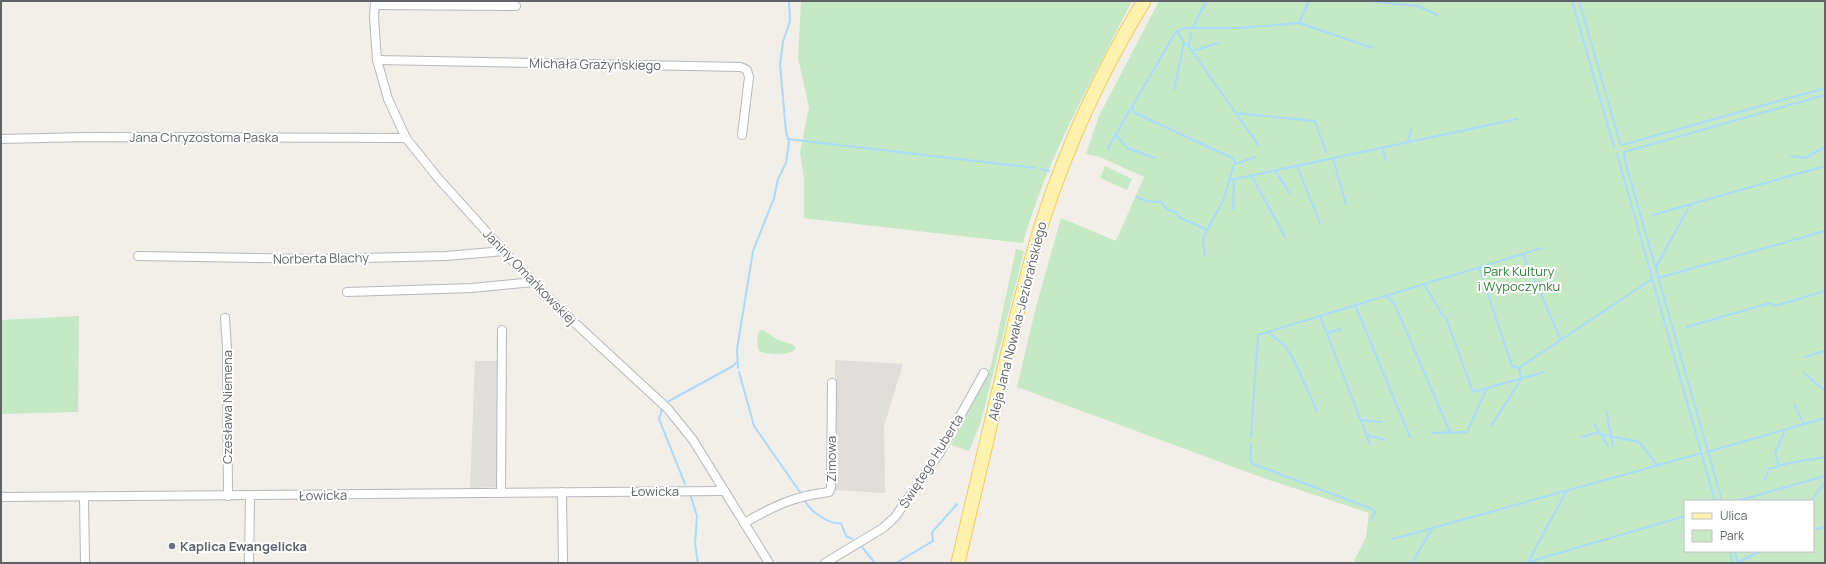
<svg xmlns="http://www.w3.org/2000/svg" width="1826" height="564" viewBox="0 0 1826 564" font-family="Manrope,sans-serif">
<rect width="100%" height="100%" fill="#f1efe8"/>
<!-- industrial -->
<g fill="#e0deda">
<polygon points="835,360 903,364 884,426 885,493 834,490"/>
<polygon points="475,361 501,361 499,487 470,488"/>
</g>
<!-- green -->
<g fill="#c5e8c5" fill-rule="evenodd">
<path d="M801,1H1132C1092,80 1047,158 1023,243L804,218V180L800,152L809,107L798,58Z"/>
<path d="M1159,1H1825V563H1353L1366,537L1369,513L1269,480L1017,387L1036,307L1061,218L1116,241L1144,177L1100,157L1086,154L1099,116ZM1685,501H1813V551H1685Z"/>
<polygon points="1105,166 1132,179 1127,190 1100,178"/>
<polygon points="1016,249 1024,251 981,421 969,451 951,445 991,366"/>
<polygon points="79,316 78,412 1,414 1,320"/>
<path d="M763,330L778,340L794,345L796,349C787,356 769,355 759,351C756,346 757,336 759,331Z"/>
</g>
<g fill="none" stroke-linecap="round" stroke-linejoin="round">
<!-- stream -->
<g stroke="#aadaff" stroke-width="2">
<polyline points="1369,1 1418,6 1437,15"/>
<polyline points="1572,1 1614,147"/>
<polyline points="1579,1 1620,143 1622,145 1825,88"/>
<polyline points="1299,23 1373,48"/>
<polyline points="1193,28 1206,1"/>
<polyline points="1177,31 1184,43 1189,47 1259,146"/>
<polyline points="1189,47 1191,33"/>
<polyline points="1192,51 1218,43"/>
<polyline points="1174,90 1184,43"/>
<polyline points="1236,113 1315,121 1326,152"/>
<polyline points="1116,135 1127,148 1155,158"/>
<polyline points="788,139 1035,168"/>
<polyline points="1408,142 1411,129"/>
<polyline points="1382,147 1386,160"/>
<polyline points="1108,148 1131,108"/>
<polyline points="1624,152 1624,157 1722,501"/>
<polyline points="1624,152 1825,95"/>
<polyline points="1617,154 1715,501"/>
<polyline points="1791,156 1805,158 1825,147"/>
<polyline points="1333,158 1346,204"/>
<polyline points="1235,164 1255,157"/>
<polyline points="1297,166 1320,223"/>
<polyline points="1041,169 1049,171"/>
<polyline points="1275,170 1290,194"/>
<polyline points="1251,175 1285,237"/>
<polyline points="1230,180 1517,119"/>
<polyline points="1137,197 1146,201 1161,202 1167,209 1176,213 1179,217 1207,230"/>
<polyline points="1233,209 1234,179"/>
<polyline points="1653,215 1825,166"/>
<polyline points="1523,254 1561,340"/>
<polyline points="1205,257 1203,240 1207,230 1223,201 1235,161 1232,158 1135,113 1132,107 1175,33 1184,28 1239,28 1299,23 1309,1"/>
<polyline points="1656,267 1690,205"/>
<polyline points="1479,268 1512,366 1519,368 1521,379 1492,425"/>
<polyline points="1658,278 1825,231"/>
<polyline points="1424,284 1443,316 1446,318 1473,392 1544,372"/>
<polyline points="1539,291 1560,286"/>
<polyline points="1387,296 1395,305 1450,432"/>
<polyline points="1355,305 1410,437"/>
<polyline points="1320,316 1370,444"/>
<polyline points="1687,327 1770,303 1775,306 1825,291"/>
<polyline points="1268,332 1284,345 1293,358 1317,411"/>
<polyline points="1327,333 1341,329"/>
<polyline points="1805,357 1825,351"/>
<polyline points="738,368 737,349 753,251 774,198 778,179 786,163 789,142 786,132 780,64 783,42 790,21 789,1"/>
<polyline points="1519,368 1652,279"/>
<polyline points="739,372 754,426 800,492"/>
<polyline points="1804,373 1825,391"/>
<polyline points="669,401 733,366 737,362"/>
<polyline points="1794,404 1804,424"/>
<polyline points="662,409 659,419 685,484"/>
<polyline points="1606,410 1613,446"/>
<polyline points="1361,420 1381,422"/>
<polyline points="1595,425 1608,446"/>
<polyline points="1432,433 1467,432 1486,390"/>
<polyline points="1600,434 1639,442 1658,466"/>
<polyline points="1367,435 1385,440"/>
<polyline points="1251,437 1258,335 1542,248"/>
<polyline points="1582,437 1599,432"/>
<polyline points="1251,444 1250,461 1253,464 1372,509 1375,512 1371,520"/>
<polyline points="1707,452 1825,418"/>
<polyline points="1779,466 1775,453 1785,430"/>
<polyline points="1765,479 1769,469 1789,463 1825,457"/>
<polyline points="691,497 697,516 695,544 698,563"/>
<path d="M805,501C810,511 829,525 841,523L846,536L852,539"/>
<polyline points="1737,501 1825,476"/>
<polyline points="1811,501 1825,482"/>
<polyline points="1813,530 1825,527"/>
<polyline points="1393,539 1702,453"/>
<polyline points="862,547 875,563"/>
<polyline points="1730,551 1733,563"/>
<polyline points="1735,551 1738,563"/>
<polyline points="1528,562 1566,492"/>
<polyline points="1738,562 1761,551"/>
<polyline points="896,563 933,541 932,533 934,530 957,504"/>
<polyline points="1412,563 1432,529"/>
<polyline points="1525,563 1685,516"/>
</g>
<defs>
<g id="minor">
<polyline points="375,1 374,18 377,60 388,99 406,138 438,178 520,269 561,310 668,409 693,440 769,563"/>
<polyline points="375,5 516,6"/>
<polyline points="377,60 741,67 747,70 749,77 742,135"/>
<polyline points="1,139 87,137 406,138"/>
<polyline points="138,256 320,259 446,256 504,251"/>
<polyline points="347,292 472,288 533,282"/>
<polyline points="225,318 227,348 228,496"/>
<polyline points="562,492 563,563"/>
<polyline points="501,493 502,330"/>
<polyline points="1,497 724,491"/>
<polyline points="84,497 85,563"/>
<path d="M744,523C774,506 794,496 829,492L831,488L832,383"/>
<polyline points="249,563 250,496"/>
<polyline points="825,563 883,528 895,517 939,454 984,373"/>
</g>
<path id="primary" d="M958,563C972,502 987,441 1001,381C1014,327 1026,273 1043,220C1068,143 1102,70 1144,1"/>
</defs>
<!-- minor casing -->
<use href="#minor" stroke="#b5b8bc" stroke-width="10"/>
<!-- primary casing -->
<use href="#primary" stroke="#f2c960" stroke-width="15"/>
<!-- minor -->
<use href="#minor" stroke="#fff" stroke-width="8"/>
<!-- primary -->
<use href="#primary" stroke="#fff2af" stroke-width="13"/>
</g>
<!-- markers -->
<circle fill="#6b7280" stroke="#fff" stroke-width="1.5" cx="172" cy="546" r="4"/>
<g text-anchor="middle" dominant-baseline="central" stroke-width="4" stroke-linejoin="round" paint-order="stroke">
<!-- street labels -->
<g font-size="13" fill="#5f6368" stroke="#fff">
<text transform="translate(595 64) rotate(1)">Michała Grażyńskiego</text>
<text x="204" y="137">Jana Chryzostoma Paska</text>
<text transform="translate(321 258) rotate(-1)">Norberta Blachy</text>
<text transform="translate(530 277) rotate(46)">Janiny Omańkowskiej</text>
<text transform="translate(1017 321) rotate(-76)">Aleja Jana Nowaka-Jeziorańskiego</text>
<text transform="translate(227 407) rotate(-90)">Czesława Niemena</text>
<text transform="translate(831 459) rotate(-90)">Zimowa</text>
<text transform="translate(931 461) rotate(-58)">Świętego Huberta</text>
<text x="655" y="491">Łowicka</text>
<text transform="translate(323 495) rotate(-1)">Łowicka</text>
</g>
<!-- park labels -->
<g font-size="13" fill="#348238" stroke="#fff">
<text x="1519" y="271">Park Kultury<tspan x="1519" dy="15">i Wypoczynku</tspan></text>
</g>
<!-- worship labels -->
<g font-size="13" font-weight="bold" fill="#5b616d" stroke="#fff" text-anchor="start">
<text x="180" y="546">Kaplica Ewangelicka</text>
</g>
</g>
<!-- border -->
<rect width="1826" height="564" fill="none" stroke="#5f6368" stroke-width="4"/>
<!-- legend -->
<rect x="1684" y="500" width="130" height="52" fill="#ffffff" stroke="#bfc1c3"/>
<rect x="1692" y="513" width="20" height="6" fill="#fff2af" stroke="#bfc1c3"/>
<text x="1720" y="520" font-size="12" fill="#5f6368">Ulica</text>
<rect x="1692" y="530" width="20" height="12" fill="#c5e8c5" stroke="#bfc1c3"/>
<text x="1720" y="540" font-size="12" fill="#5f6368">Park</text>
</svg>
